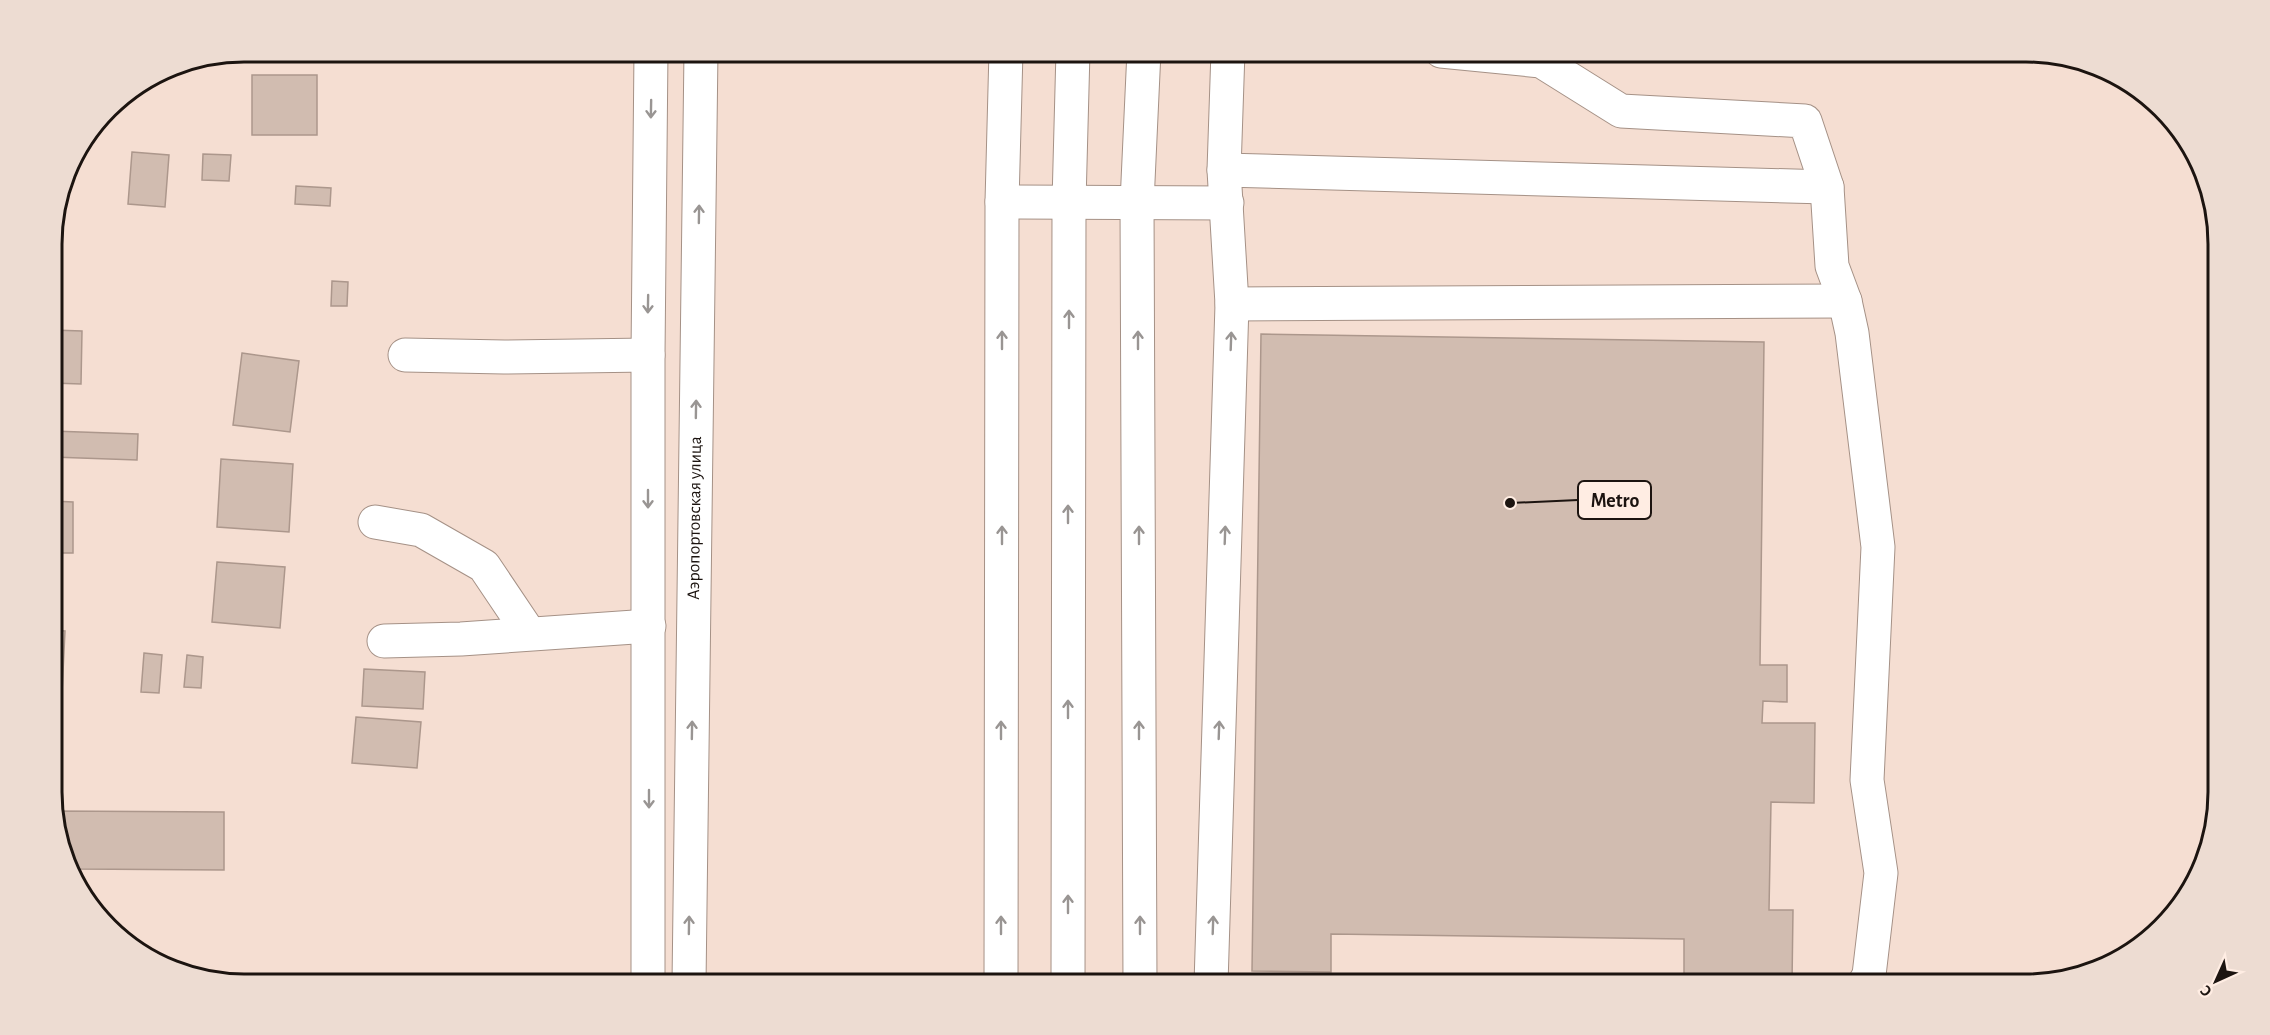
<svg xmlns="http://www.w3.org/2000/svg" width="2270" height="1035" viewBox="0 0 2270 1035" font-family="'Alegreya Sans',sans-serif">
<rect width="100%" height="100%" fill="#f5ded2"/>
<!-- building -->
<g fill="#d1bcb0" stroke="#ac978c" stroke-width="1.5">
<rect x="252" y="75" width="65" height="60"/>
<polygon points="132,152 169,155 165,207 128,204"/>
<polygon points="203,154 231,155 229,181 202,180"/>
<polygon points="296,186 331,188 330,206 295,204"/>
<polygon points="332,281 348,282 347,306 331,306"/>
<polygon points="52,330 82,331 81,384 52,383"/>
<polygon points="1261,334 1764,342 1760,665 1787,665 1787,702 1763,701 1762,723 1815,723 1814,803 1771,802 1769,910 1793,910 1792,984 1684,984 1684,939 1331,934 1331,972 1252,971"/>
<polygon points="242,353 299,361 290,432 233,425"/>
<polygon points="52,431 138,434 137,460 52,457"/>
<polygon points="221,459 293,464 289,532 217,527"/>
<polygon points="52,501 73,502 73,553 52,553"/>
<polygon points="217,562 285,567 280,628 212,622"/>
<polygon points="52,630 65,631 61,713 52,713"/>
<polygon points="144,653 162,655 159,693 141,692"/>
<polygon points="187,655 203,657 201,688 184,687"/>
<polygon points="364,669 425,672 423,709 362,706"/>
<polygon points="356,717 421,722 417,768 352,763"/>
<polygon points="53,811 224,812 224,870 75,869 53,817"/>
</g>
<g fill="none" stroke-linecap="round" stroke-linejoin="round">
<defs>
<g id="minor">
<polyline points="1441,51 1541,61 1621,111 1805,121 1827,187 1832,266 1845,301 1852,333 1878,547 1867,780 1881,873 1869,975 1864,984"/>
<polyline points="1224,170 1827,187"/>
<polyline points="1002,202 1227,203"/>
<polyline points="1232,304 1845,301"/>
<polyline points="405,355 504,357 648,355"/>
<polyline points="375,522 421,530 484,566 529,633"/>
<polyline points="384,641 461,639 649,626"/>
<polyline points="1001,984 1002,202 1006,51"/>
<polyline points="1068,984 1069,202 1073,51"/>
<polyline points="1140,984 1137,203 1144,51"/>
<polyline points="1211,984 1232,304 1224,170 1228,51"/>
</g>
<g id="major">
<polyline points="648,984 648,355 651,51"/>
<path id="s1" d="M689,984L701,51"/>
</g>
</defs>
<!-- minor casing -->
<use href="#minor" stroke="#a59186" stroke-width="35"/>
<!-- major casing -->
<use href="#major" stroke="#a59186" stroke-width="35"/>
<!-- minor -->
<use href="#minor" stroke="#fff" stroke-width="33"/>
<!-- major -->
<use href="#major" stroke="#fff" stroke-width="33"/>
</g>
<!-- one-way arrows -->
<defs><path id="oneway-shaft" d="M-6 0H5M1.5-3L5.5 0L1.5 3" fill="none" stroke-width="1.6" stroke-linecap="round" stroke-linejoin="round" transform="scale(1.5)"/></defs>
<g stroke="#999593">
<use href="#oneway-shaft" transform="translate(651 109) rotate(91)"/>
<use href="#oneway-shaft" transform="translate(699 214) rotate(-89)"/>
<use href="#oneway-shaft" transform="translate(648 304) rotate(91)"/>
<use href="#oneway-shaft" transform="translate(1069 319) rotate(-90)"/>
<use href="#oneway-shaft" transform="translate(1002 340) rotate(-90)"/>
<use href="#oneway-shaft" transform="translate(1138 340) rotate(-90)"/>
<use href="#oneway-shaft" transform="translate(1231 341) rotate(-88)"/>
<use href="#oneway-shaft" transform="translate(696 409) rotate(-89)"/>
<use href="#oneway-shaft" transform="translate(648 499) rotate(90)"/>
<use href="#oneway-shaft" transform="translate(1068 514) rotate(-90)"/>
<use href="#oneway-shaft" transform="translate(1002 535) rotate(-90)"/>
<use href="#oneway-shaft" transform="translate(1139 535) rotate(-90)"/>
<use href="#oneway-shaft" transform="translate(1225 535) rotate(-88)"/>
<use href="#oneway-shaft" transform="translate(1068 709) rotate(-90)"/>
<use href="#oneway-shaft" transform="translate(692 730) rotate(-89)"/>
<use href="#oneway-shaft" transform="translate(1001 730) rotate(-90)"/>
<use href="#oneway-shaft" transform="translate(1139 730) rotate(-90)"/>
<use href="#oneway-shaft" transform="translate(1219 730) rotate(-88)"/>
<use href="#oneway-shaft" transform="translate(649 799) rotate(90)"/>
<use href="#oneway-shaft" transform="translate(1068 904) rotate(-90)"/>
<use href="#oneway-shaft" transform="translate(689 925) rotate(-89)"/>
<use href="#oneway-shaft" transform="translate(1001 925) rotate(-90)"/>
<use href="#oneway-shaft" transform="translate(1140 925) rotate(-90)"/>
<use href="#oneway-shaft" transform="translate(1213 925) rotate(-88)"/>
</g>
<g text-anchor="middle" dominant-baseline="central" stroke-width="5" stroke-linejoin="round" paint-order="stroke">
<!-- street labels -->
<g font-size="18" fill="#1c1410" stroke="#ffede3">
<text stroke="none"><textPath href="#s1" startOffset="466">Аэропортовская улица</textPath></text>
</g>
</g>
<!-- crop -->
<path d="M0 0H2270V1035H0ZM244 62H2026A182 182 0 0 1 2208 244V792A182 182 0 0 1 2026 974H244A182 182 0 0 1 62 792V244A182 182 0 0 1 244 62Z" fill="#eddcd2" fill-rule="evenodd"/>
<path fill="none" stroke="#1c1410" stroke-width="3" d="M244 62H2026A182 182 0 0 1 2208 244V792A182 182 0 0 1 2026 974H244A182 182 0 0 1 62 792V244A182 182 0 0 1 244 62Z"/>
<!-- callouts -->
<path fill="none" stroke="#1c1410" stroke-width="2" d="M1510 503L1578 500"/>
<circle fill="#1c1410" stroke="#ffede3" stroke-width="2" cx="1510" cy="503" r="6"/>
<rect fill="#ffede3" stroke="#1c1410" stroke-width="2" x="1578" y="481" width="73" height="38" rx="6"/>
<g font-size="20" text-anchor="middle" font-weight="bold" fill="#1c1410">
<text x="1615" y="507">Metro</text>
</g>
<!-- north arrow -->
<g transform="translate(2216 981) rotate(225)" stroke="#ffede3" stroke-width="4.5" paint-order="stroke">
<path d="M0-4.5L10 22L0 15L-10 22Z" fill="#1c1410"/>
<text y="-9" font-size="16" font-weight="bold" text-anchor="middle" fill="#1c1410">С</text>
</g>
</svg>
